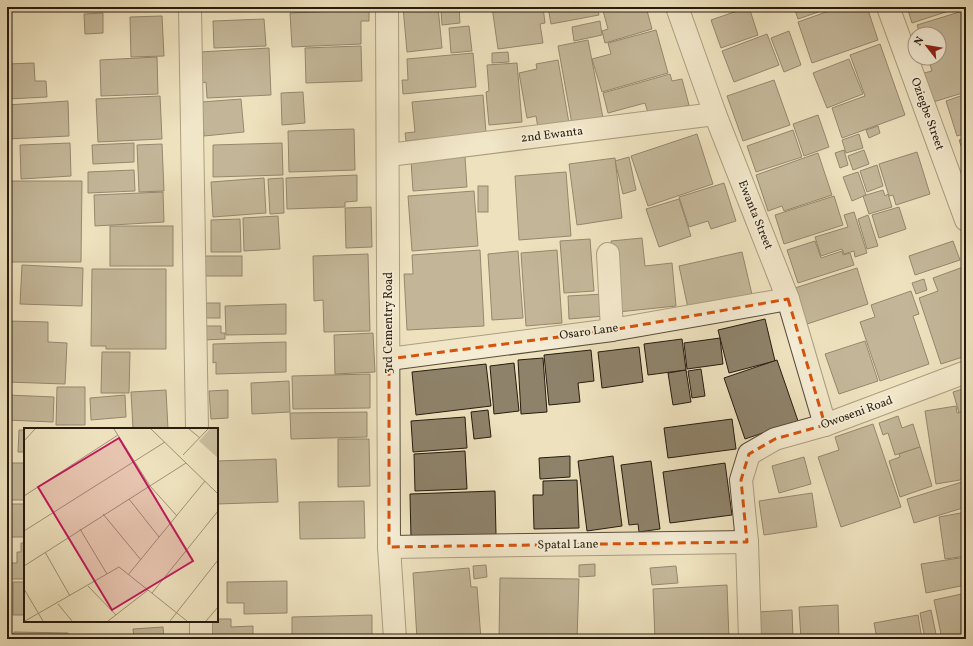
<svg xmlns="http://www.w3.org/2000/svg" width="973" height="646" viewBox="0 0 973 646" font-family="Vollkorn,serif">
<rect width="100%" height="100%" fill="#eee2be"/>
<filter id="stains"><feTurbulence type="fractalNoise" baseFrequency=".005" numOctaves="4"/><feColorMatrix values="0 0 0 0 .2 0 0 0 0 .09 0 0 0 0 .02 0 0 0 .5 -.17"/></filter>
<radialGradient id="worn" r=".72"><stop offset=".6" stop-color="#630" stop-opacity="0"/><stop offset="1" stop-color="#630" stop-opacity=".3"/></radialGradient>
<!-- building -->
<g fill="#8e826a" stroke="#271b0f">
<polygon points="369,7 369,21 361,21 361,44 292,47 290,13 340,11 340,8"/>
<polygon points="403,7 438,7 442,48 407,52"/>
<polygon points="439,7 459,7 460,23 442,25 441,10 439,10"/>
<polygon points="492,7 543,7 545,23 540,24 543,43 498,49"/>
<polygon points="548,7 597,7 599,15 551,24"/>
<polygon points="602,7 646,7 652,29 605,43 602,31 608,29"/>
<polygon points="749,7 758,35 721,48 711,20"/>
<polygon points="794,7 833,7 798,19"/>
<polygon points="840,7 867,7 878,40 812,63 798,22"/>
<polygon points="907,7 961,7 912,23"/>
<polygon points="966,10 966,92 933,102 924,73 932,71 928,58 939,58 939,34 920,34 917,25"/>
<polygon points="7,13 9,13 11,55 7,55"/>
<polygon points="103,13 103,33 85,34 84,14"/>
<polygon points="162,16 164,56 131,57 130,17"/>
<polygon points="264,19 266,46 214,48 213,21"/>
<polygon points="600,21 602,35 574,41 572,27"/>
<polygon points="469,26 472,51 451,53 449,28"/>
<polygon points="656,30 668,73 602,92 592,59 611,54 608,43"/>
<polygon points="789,31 801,65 784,72 771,38"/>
<polygon points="767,34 779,65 734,82 722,51"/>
<polygon points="588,40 603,118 572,124 558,46"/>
<polygon points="880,44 905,115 842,138 832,108 865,96 850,55"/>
<polygon points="361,46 362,81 306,83 305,48"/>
<polygon points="269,48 271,95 207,98 206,82 202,83 200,52"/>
<polygon points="508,52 509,62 492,63 492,53"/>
<polygon points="473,53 476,87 403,94 402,80 408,80 407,59"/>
<polygon points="157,57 158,94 101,96 100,60"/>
<polygon points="849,59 863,94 827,108 813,73"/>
<polygon points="558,60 569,123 538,128 536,116 527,118 519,73 537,69 536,64"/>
<polygon points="34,63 35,81 46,81 47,97 7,99 7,64"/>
<polygon points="517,63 522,122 489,125 486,92 489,91 487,65"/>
<polygon points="670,74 672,81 682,79 689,105 649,116 645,103 608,113 603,93"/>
<polygon points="774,80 790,125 743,141 727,96"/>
<polygon points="303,92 305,123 282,125 281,93"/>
<polygon points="966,94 966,133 957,136 946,101"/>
<polygon points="483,95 486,133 406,141 405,133 415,132 412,102"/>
<polygon points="160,96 162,139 98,142 96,99"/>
<polygon points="241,99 244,132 204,136 202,102"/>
<polygon points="68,101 69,136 7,139 7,105"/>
<polygon points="818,115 829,147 804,156 793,124"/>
<polygon points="878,126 880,133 869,138 866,130"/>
<polygon points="354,129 355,170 289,172 288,131"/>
<polygon points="793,130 802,157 756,172 747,146"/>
<polygon points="697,134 713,184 648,206 631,156"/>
<polygon points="859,134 863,148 846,153 842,140"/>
<polygon points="966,138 966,160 959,140"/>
<polygon points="70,143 71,176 21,179 20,145"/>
<polygon points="134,143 134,162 93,164 92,145"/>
<polygon points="282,143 283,175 213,177 213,145"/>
<polygon points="162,144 164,191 139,192 137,145"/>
<polygon points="844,150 848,165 840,168 835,153"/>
<polygon points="864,150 869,164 853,170 848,156"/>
<polygon points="917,152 930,194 896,205 893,195 889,196 879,164"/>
<polygon points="818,153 832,195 784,211 782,206 768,211 756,175"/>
<polygon points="465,157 467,187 413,191 411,161"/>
<polygon points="629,157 636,190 623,194 615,161"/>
<polygon points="615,158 622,218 577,225 569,164"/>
<polygon points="877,165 883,186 867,192 860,171"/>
<polygon points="134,170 135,191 88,193 88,172"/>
<polygon points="566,172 571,236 519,240 515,176"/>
<polygon points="858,172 866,195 852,201 843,177"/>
<polygon points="357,175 357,201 345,202 345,207 287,209 286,178"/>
<polygon points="264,178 266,213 213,217 211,182"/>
<polygon points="283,178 284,213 270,214 268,179"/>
<polygon points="9,181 82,181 81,262 8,262"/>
<polygon points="724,183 736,221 711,229 708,221 689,227 679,197"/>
<rect x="478" y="186" width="10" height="26"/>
<polygon points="883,190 885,196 888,194 892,207 869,214 863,196"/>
<polygon points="474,191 478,246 412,251 408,196"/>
<polygon points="163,192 164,222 95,226 94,195"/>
<polygon points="834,196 843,225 784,244 775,215"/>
<polygon points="679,199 691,236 659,247 646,209"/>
<polygon points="371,207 372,247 346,248 345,208"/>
<polygon points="899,207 906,229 879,238 872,215"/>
<polygon points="854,212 867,253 855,257 854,251 844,254 842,249 821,256 815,237 848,227 844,215"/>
<polygon points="868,215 878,246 867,249 858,219"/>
<polygon points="278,216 280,249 244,251 243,218"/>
<polygon points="240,219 241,252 211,252 211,220"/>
<rect x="110" y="226" width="63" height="40"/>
<polygon points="642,238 645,266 672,263 676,306 618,312 611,241"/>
<polygon points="590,239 594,291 564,293 560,241"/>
<polygon points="815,241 821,258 842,251 843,255 850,253 854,265 798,283 787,250"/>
<polygon points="953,241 960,260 915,275 909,256"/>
<polygon points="480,250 484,326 407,330 404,274 413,274 412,255"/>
<polygon points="557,250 562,323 526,326 521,253"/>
<polygon points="518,251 523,318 492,320 488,254"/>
<polygon points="742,252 754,303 733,308 731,298 688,308 679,266"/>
<polygon points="368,254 370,331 324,332 323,300 314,301 313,256"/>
<rect x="205" y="256" width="37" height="20"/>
<polygon points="22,265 83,268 82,306 20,304"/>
<polygon points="966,266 966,356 941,364 919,298 938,291 933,278"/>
<polygon points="857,268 868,304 807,324 795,288"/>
<polygon points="92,269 166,269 166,349 106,349 106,346 91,346"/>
<polygon points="924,279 927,290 916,294 912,283"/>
<polygon points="911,291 919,314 913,316 929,364 880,381 860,322 875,317 871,305"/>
<polygon points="604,294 605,316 569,319 568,296"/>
<rect x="201" y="303" width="19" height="15"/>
<polygon points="286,304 286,334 226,335 225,306"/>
<polygon points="765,319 775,361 729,373 718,330"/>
<polygon points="7,321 48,322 48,342 67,343 65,384 7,382"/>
<polygon points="202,326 221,326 221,333 225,333 225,339 202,340"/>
<polygon points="373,333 375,372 335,374 334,335"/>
<polygon points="720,338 723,364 687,369 684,343"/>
<polygon points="682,339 686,370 648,375 644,344"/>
<polygon points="865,341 878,381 839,394 825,354"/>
<polygon points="286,342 286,372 216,374 216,362 213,363 213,344"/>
<polygon points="639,347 643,382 602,388 598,352"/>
<polygon points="591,350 594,381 578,383 580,402 549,405 544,355"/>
<polygon points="102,352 130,352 129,393 101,393"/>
<polygon points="543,358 547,412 521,414 518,360"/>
<polygon points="777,360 798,421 745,439 724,378"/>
<polygon points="514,363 519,411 494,414 490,366"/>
<polygon points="486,364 491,406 416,415 412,372"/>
<polygon points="701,369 705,396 692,398 688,371"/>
<polygon points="686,370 691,402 673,405 668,373"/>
<polygon points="370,374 370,408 293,409 292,376"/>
<polygon points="289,381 290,412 252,414 251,383"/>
<polygon points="57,387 85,387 85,425 56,425"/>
<polygon points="966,388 966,410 959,413 953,392"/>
<polygon points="166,390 168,429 133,429 131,392"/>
<polygon points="228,390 228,418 211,419 209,391"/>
<polygon points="7,395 54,397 53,422 7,420"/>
<polygon points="125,395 126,417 91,420 90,398"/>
<polygon points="956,406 957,413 964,412 966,427 966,450 963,450 966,479 936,484 925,411"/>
<polygon points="488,410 491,437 474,439 471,412"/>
<polygon points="367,412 367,437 291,439 290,413"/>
<polygon points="898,416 902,428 913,424 920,447 895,455 888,433 883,435 879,423"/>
<polygon points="465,417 467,448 413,452 411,421"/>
<polygon points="732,419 736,449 668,458 664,428"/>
<polygon points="873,424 901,507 841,527 818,457 839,450 835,437"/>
<polygon points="19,430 25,430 25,452 18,452"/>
<polygon points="338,439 369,439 370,486 338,487"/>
<polygon points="920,447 932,486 900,497 889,461 900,457 899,454"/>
<polygon points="465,451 467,489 415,491 414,454"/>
<polygon points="570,456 570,477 540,479 539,458"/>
<polygon points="613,456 622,526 587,531 578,461"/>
<polygon points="804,457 811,484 779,493 772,466"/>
<polygon points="276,459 278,502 217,504 217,461"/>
<polygon points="651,461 660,529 639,532 638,524 629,525 621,465"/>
<rect x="7" y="463" width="18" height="37"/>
<polygon points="725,463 732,515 670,523 663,472"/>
<polygon points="577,480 579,528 534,529 533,495 543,495 543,481"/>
<polygon points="962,482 966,495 966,507 914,523 907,499"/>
<polygon points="495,491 496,535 411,538 410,494"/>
<polygon points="812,493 817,527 764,535 759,501"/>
<polygon points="364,501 365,538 300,539 299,502"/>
<polygon points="10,504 25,504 25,537 9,537"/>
<polygon points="966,512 966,556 945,559 939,517"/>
<polygon points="21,543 25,543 25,579 9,579 9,563 17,563 17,552 21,552"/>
<polygon points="966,557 966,585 926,593 921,564"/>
<polygon points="595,564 595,576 579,577 579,565"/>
<polygon points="486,565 487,577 474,579 473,566"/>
<polygon points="676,566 678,583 652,585 650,568"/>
<polygon points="469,568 471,587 477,587 481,639 417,639 413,573"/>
<polygon points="500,578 579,579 577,639 499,639"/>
<polygon points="287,581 287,613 244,614 244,603 227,603 227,582"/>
<rect x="13" y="582" width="12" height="33"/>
<polygon points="727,585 729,639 655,639 653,589"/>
<polygon points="966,593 966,635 942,639 934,600"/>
<polygon points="838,605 839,639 801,639 799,607"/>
<polygon points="792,610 793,639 758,639 757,612"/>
<polygon points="931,610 937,639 925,639 920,613"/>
<polygon points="372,615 372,639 292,639 292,617"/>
<polygon points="918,615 922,639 877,639 874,623"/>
<polygon points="217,619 231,619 231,627 253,626 253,639 207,639 207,621 217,621"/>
<polygon points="163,627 164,639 134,639 133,629"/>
<polygon points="14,632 68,633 68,639 13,639"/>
</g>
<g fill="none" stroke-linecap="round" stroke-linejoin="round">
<defs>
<g id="minor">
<polyline points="190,7 197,429"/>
<polyline points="387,7 389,547 395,639"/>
<polyline points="677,7 715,114 788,299 825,425"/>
<polyline points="888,7 966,220"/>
<polyline points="389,155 715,114"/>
<polyline points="608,254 612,330"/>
<polyline points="389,359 612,330 788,299"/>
<polyline points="389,547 747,542"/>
<polyline points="201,621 201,639"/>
<polyline points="750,639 747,542 741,480 749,454 775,439 825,425 966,372"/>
</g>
</defs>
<!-- minor casing -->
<use href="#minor" stroke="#594d3b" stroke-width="24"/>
<!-- minor -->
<use href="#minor" stroke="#f4ecd5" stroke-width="22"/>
</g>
<!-- marked area -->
<path d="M0 0H973V646H0ZM788,299L825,425L775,439L749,454L741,480L747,542L389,547V359L612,330Z" fill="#eee2be" fill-opacity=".55" fill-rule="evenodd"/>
<path fill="none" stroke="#d5530c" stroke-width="3" stroke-dasharray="8 5" stroke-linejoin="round" d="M788,299L825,425L775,439L749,454L741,480L747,542L389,547V359L612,330Z"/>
<g text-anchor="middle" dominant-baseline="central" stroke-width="4" stroke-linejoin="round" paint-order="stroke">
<!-- street labels -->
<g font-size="12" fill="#271b0f" stroke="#f4ecd5">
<text transform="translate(927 114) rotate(70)">Oziegbe Street</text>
<text transform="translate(552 135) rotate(-7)">2nd Ewanta</text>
<text transform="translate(755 215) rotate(68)">Ewanta Street</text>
<text transform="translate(389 323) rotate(-90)">3rd Cementry Road</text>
<text transform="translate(589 332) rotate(-8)">Osaro Lane</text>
<text transform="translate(857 413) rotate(-20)">Owoseni Road</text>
<text transform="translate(568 545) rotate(-1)">Spatal Lane</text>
</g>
</g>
<!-- overview -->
<g transform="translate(24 428)">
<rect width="194" height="194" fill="#eee2be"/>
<path d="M186,1H194V30L175,13Z" fill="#ccc0a0"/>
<path fill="none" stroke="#9e9278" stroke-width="1" d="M90,1L126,58L153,88M127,1L194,66M165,1L176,10M0,13L11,1M159,27L184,1M0,68L94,7M105,71L135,109M79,86L117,132M56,101L83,146M0,103L141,14M21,124L46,168M0,138L162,35M104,147L181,53M64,158L92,187M0,161L19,193M128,165L194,83M34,176L48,193M1,193L95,139L163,193M84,193L124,162M146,193L194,132M182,193L194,179"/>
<path fill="#c2185b" fill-opacity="0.15" stroke="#c2185b" stroke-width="2" d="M95,10L169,133L88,182L14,59Z"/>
<rect width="194" height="194" fill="none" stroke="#271b0f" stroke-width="2"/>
</g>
<!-- margin -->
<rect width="973" height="646" fill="none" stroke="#eee2be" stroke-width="24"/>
<rect x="8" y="8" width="957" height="630" fill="none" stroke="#271b0f" stroke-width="2"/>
<rect x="12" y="12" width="949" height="622" fill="none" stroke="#271b0f"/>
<!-- north arrow -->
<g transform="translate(927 46) rotate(301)"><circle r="19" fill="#f4ecd5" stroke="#a29886"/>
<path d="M0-3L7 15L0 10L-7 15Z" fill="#8f2418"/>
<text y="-6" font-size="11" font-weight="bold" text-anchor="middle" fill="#271b0f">N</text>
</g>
<rect width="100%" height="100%" filter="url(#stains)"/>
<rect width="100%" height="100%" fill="url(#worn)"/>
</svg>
